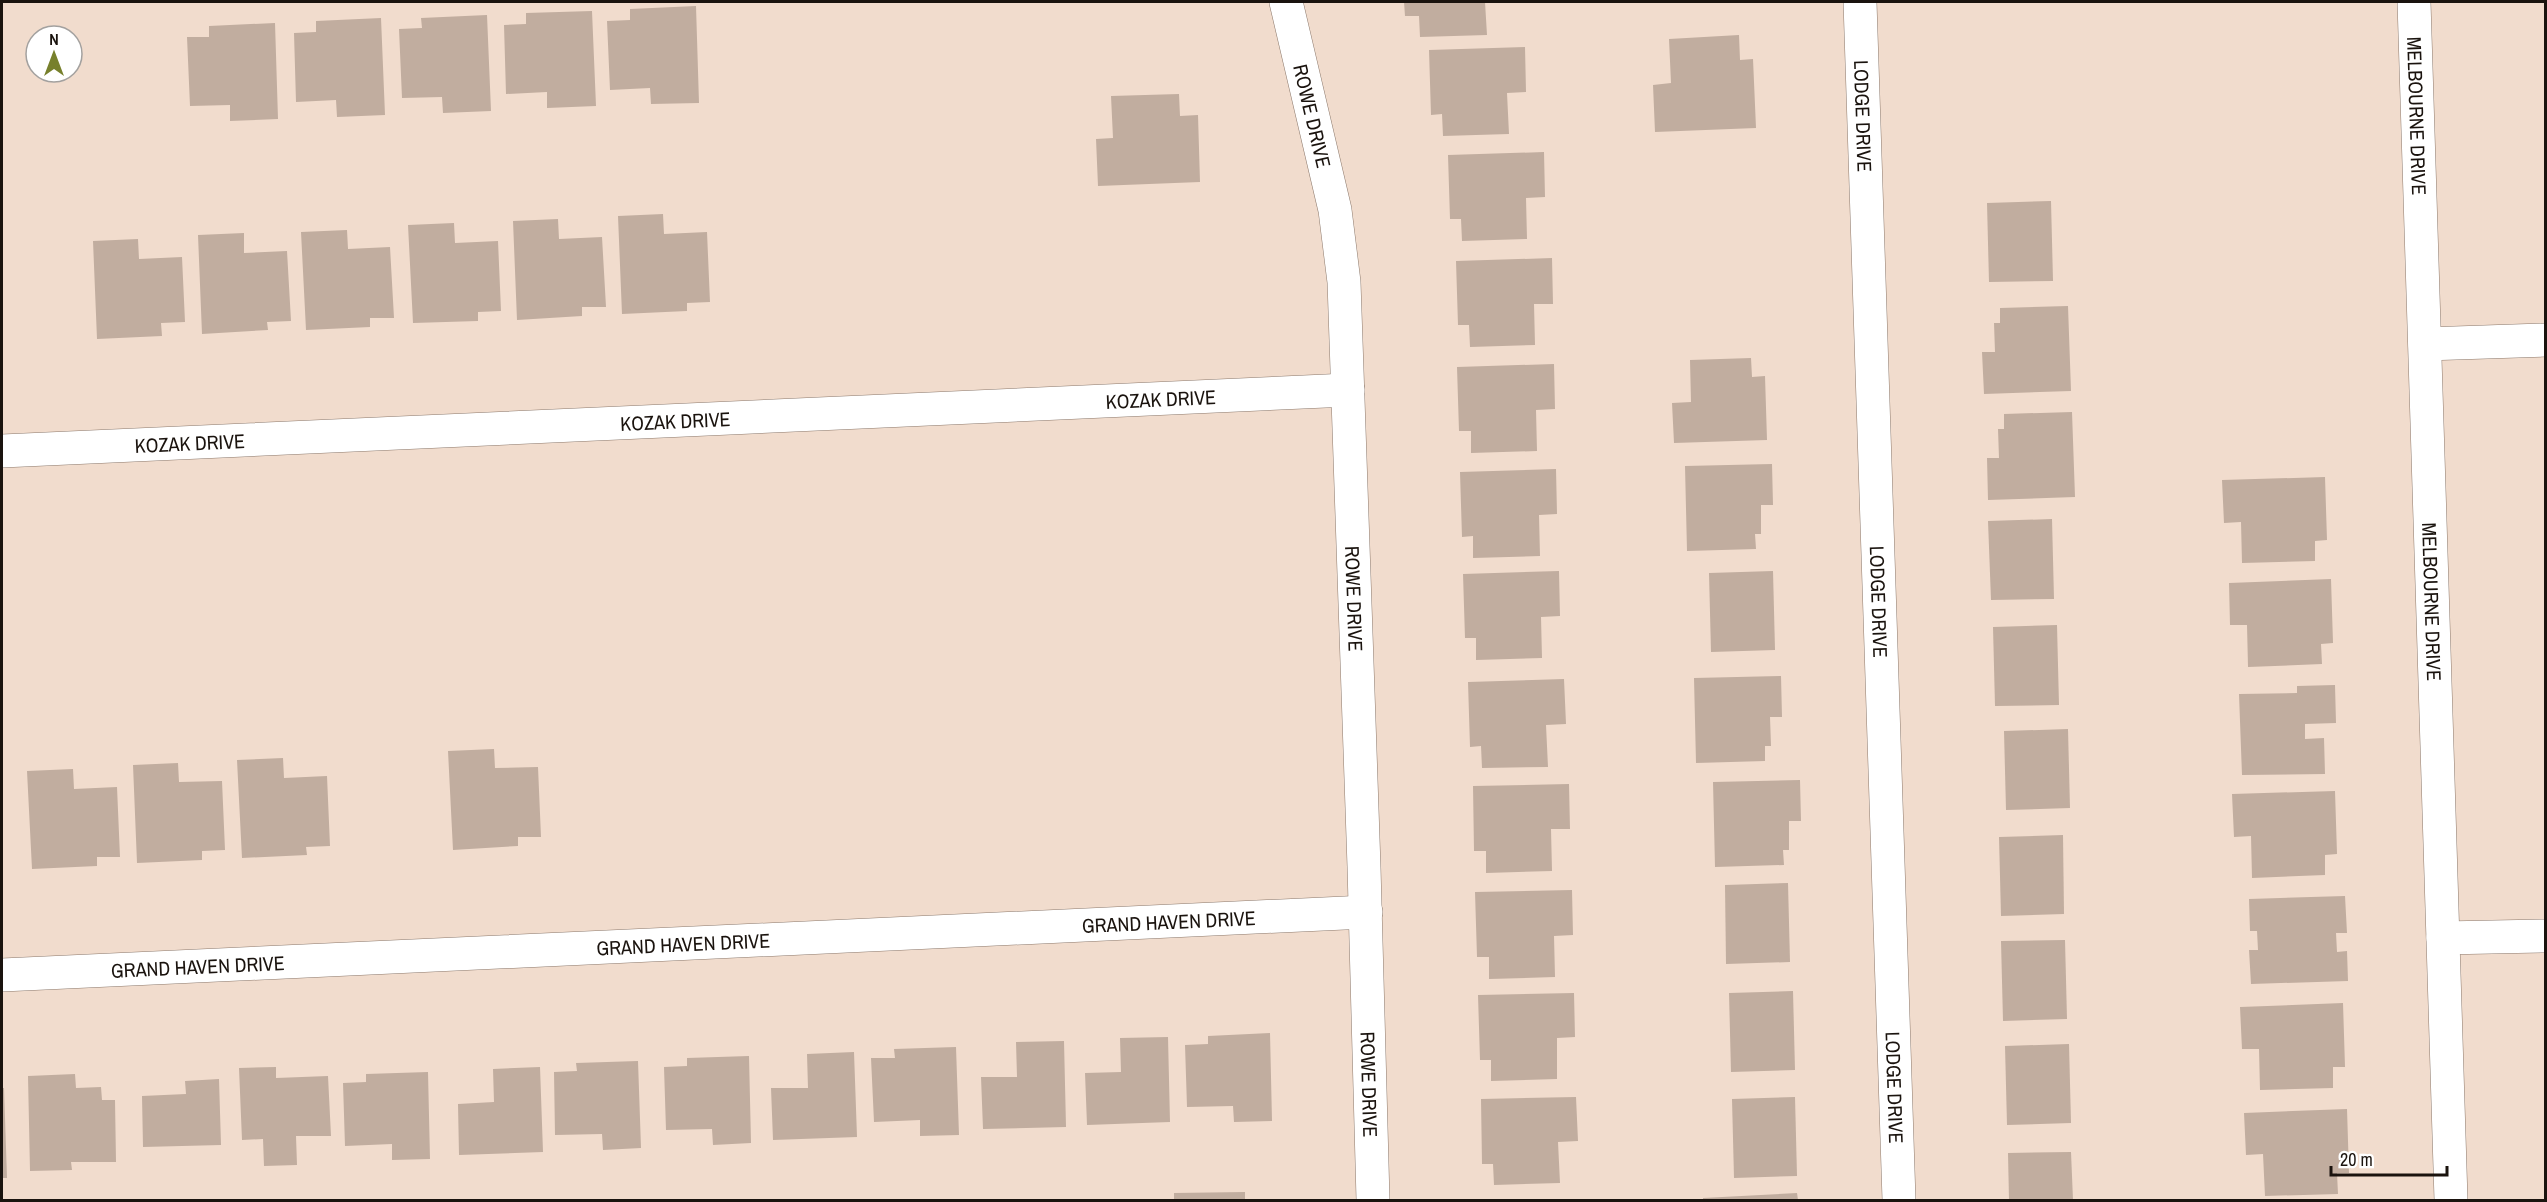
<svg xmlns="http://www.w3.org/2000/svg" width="2547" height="1202" viewBox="0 0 2547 1202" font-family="'Archivo Narrow',sans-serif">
<rect width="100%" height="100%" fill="#f1dccd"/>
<!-- building -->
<g fill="#c1ad9f">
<polygon points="1404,2 1485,2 1487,35 1420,37 1419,16 1405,16"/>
<polygon points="696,6 699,103 651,104 650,88 610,90 607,21 630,20 630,9"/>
<polygon points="592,11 596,106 547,108 547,92 506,94 504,25 526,24 526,13"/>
<polygon points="487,15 491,111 443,113 442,97 402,98 399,29 422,28 421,18"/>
<polygon points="381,18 385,115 337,117 336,100 296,102 294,33 316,32 316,21"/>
<polygon points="275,23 278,119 230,121 230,105 190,106 187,37 209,37 209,26"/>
<polygon points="1739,35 1740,60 1753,59 1756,128 1655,132 1653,85 1671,83 1669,39"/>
<polygon points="1525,47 1526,92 1507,93 1509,134 1443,136 1442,114 1431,115 1429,50"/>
<polygon points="1179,94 1180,116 1198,115 1200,182 1098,186 1096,139 1113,138 1111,96"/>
<polygon points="1544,152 1545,197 1526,198 1527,239 1462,241 1461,219 1450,219 1448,155"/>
<polygon points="2051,201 2053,281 1989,282 1987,203"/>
<polygon points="663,214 664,234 707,232 710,302 687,303 687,311 622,314 618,216"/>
<polygon points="558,219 559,239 602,237 606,307 582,307 582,316 517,320 513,221"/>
<polygon points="454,223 455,243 498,241 501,311 478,312 478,321 413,323 408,225"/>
<polygon points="347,230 348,249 390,247 394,318 370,318 370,327 306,330 301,232"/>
<polygon points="244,233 244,253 287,251 291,321 267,322 268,330 202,334 198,235"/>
<polygon points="138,239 139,259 182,257 185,322 161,323 162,336 97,339 93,241"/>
<polygon points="1552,258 1553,304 1534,304 1535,345 1470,347 1469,325 1458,325 1456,261"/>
<polygon points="2068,306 2071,391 1984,394 1982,352 1995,352 1994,323 2000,323 2000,308"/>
<polygon points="1751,358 1752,377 1765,376 1767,440 1674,443 1672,403 1691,402 1690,360"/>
<polygon points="1554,364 1555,409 1536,410 1537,451 1471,453 1471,431 1459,431 1457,367"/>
<polygon points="2072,412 2075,497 1988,500 1987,458 1999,458 1998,429 2004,429 2004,414"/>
<polygon points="1772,464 1773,505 1761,505 1761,534 1755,534 1756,549 1687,551 1685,466"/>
<polygon points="1556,469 1557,514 1539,515 1540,556 1473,558 1473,536 1462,537 1460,472"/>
<polygon points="2325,477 2327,540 2315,541 2315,561 2242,563 2241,522 2224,523 2222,480"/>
<polygon points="2052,519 2054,599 1991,600 1988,521"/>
<polygon points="1559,571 1560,616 1541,617 1542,658 1476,660 1476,638 1465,638 1463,574"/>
<polygon points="1773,571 1775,650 1711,652 1709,573"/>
<polygon points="2331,579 2333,643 2321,644 2322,664 2248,667 2247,625 2230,625 2229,583"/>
<polygon points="2057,625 2059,705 1995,706 1993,627"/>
<polygon points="1781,676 1782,717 1770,717 1771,746 1765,746 1765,761 1696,763 1694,678"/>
<polygon points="1564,679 1566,724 1546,725 1548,767 1482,768 1481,746 1470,747 1468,682"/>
<polygon points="2335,685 2336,723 2305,724 2305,739 2324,738 2325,774 2242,775 2239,694 2297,693 2297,686"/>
<polygon points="2068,729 2070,808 2006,810 2004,731"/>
<polygon points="494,749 495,768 538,767 541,837 518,837 518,846 453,850 448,751"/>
<polygon points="283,758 284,778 327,776 330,846 306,847 307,855 242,858 237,760"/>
<polygon points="178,763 179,782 222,781 225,850 202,851 202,860 137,863 133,765"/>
<polygon points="73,769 74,789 117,787 120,857 97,857 97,866 32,869 27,771"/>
<polygon points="1800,780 1801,821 1789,821 1789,850 1783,850 1784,865 1715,867 1713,782"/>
<polygon points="1569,784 1570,829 1551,829 1552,871 1486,873 1486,851 1474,851 1473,786"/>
<polygon points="2335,791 2337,854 2325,855 2325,875 2252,878 2251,836 2234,837 2232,794"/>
<polygon points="2063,835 2064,914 2001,916 1999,837"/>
<polygon points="1788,883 1790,962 1726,964 1725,885"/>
<polygon points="1572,890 1573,935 1554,936 1555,977 1489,979 1489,957 1477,957 1475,892"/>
<polygon points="2345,896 2347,933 2336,933 2337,952 2347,951 2348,981 2251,984 2249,950 2258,950 2257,931 2250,931 2249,899"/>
<polygon points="2065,940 2067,1019 2003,1021 2001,941"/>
<polygon points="1793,991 1795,1070 1731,1072 1729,993"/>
<polygon points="1574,993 1575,1037 1557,1038 1557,1079 1491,1081 1491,1060 1480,1060 1478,995"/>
<polygon points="2343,1003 2345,1067 2333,1067 2333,1088 2260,1090 2259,1049 2242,1049 2240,1007"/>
<polygon points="1270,1033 1272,1121 1234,1122 1233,1106 1187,1107 1185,1045 1208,1044 1208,1036"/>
<polygon points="1168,1037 1170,1122 1087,1125 1085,1073 1121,1072 1120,1038"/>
<polygon points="1064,1041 1066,1127 983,1129 981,1077 1017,1077 1016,1042"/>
<polygon points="2069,1044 2071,1123 2007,1125 2005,1046"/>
<polygon points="956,1047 959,1135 920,1136 920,1120 874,1122 871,1058 895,1058 894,1049"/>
<polygon points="854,1052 857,1137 773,1140 771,1088 808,1088 807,1054"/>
<polygon points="749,1056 751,1143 713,1145 712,1129 666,1130 664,1067 687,1066 687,1058"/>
<polygon points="638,1061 641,1148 603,1150 602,1134 555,1135 554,1072 577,1071 576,1063"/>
<polygon points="276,1067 276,1078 328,1076 331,1136 296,1136 297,1165 264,1166 263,1139 242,1140 239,1068"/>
<polygon points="540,1067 543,1152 459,1155 458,1104 494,1102 493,1069"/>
<polygon points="428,1072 430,1159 392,1160 392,1144 345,1146 343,1083 366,1082 366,1074"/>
<polygon points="75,1074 76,1088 101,1087 102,1100 115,1100 116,1162 71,1162 72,1170 30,1171 28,1076"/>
<polygon points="219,1079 221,1145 143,1147 142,1096 186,1094 185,1081"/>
<polygon points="2,1088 4,1088 7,1178 2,1178"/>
<polygon points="1576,1097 1578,1141 1558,1142 1560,1183 1494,1185 1493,1164 1482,1164 1481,1099"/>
<polygon points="1795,1097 1797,1176 1734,1178 1732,1099"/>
<polygon points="2347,1109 2349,1173 2337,1173 2338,1194 2265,1196 2263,1154 2246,1155 2244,1113"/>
<polygon points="2071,1152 2073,1200 2009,1200 2008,1153"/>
<polygon points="1245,1192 1245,1200 1174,1200 1174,1193"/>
<polygon points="1797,1193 1798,1200 1703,1200 1703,1198"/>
</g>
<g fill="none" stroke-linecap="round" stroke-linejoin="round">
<defs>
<g id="street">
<path id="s1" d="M1286,2L1335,210L1344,282L1364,867L1373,1200"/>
<path id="s2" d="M1860,2L1899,1200"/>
<path id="s3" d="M2414,2L2451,1200"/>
<polyline points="2425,344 2546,340"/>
<path id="s4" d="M2,451L1348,390"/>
<polyline points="2443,938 2546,936"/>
<path id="s5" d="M2,975L1366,912"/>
</g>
</defs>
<!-- street casing -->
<use href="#street" stroke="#8c796c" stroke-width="34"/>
<!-- street -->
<use href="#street" stroke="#fff" stroke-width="33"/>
</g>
<g text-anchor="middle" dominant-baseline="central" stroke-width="5" stroke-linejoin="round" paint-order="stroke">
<!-- street labels -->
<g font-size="20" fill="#1a130e" stroke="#fff">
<text stroke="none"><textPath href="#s1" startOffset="117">ROWE DRIVE</textPath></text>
<text stroke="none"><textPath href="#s2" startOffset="114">LODGE DRIVE</textPath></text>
<text stroke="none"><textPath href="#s3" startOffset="114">MELBOURNE DRIVE</textPath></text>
<text stroke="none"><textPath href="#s4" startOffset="1160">KOZAK DRIVE</textPath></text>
<text stroke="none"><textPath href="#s4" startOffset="674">KOZAK DRIVE</textPath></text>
<text stroke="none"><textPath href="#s4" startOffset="188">KOZAK DRIVE</textPath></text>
<text stroke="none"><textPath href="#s1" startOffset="603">ROWE DRIVE</textPath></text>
<text stroke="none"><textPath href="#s2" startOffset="600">LODGE DRIVE</textPath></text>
<text stroke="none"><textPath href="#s3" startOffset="600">MELBOURNE DRIVE</textPath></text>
<text stroke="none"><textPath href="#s5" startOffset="1168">GRAND HAVEN DRIVE</textPath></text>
<text stroke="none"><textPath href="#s5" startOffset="682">GRAND HAVEN DRIVE</textPath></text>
<text stroke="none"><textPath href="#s5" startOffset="196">GRAND HAVEN DRIVE</textPath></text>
<text stroke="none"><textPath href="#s1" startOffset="1089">ROWE DRIVE</textPath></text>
<text stroke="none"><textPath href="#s2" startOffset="1086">LODGE DRIVE</textPath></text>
</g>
</g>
<!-- border -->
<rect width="2547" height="1202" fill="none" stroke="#1a130e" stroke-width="6"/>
<!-- north arrow -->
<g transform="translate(54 54)"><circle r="28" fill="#ffffff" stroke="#a3a19f" stroke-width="1.5"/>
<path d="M0-4.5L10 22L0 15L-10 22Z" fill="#77802c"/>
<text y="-9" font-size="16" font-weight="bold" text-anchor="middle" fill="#1a130e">N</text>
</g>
<!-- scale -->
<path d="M2331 1166v9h116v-9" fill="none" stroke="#1a130e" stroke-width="3"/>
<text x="2340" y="1166" font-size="18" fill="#1a130e" stroke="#ffffff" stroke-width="4.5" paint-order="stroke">20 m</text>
</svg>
